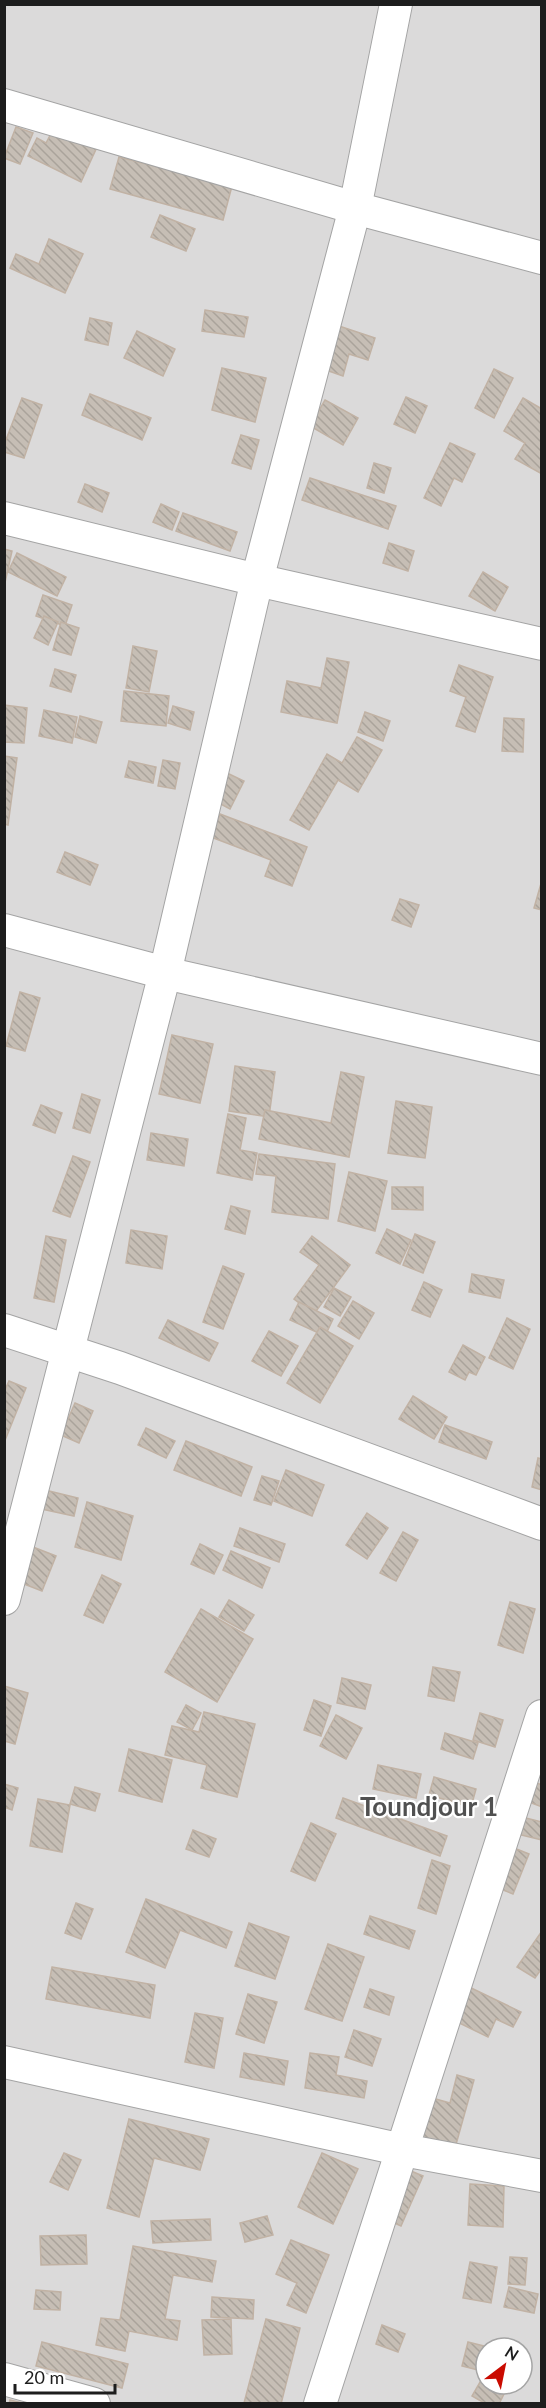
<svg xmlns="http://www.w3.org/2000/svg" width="546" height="2408" viewBox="0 0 546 2408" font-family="Lato,sans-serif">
<defs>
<pattern id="building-back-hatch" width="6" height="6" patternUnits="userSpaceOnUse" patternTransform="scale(1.5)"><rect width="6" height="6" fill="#c6beb5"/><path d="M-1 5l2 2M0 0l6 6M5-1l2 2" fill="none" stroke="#aaa39b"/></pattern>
</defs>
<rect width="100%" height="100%" fill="#efebe2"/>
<!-- residential -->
<path fill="#dbdada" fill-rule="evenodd" d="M5,5H541V2403L5,2404ZM486,2348H522V2384H486Z"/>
<!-- building -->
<g fill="url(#building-back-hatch)" stroke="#c1b2a4" stroke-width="1.5">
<polygon points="55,126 97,147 81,182 28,156 37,138 46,143"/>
<polygon points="16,127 33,133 20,164 4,158"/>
<polygon points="119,157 232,186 223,220 110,189"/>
<polygon points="160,215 195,229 186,251 151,237"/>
<polygon points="49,239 83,254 65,293 10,268 16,254 39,264"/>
<polygon points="205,310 248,317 244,337 202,331"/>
<polygon points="90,318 112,323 108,345 85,340"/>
<polygon points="336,325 375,338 368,360 349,354 343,376 323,369"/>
<polygon points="137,331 175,349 163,376 124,358"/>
<polygon points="222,368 266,378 255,422 212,410"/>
<polygon points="494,369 513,378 494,418 475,408"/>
<polygon points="90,394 151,418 142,440 82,415"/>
<polygon points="406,397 427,406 415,433 394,424"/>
<polygon points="22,398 42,405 24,458 4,452 4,445"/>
<polygon points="523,398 542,409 542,474 515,459 525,443 504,431"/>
<polygon points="325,400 358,418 343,445 310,426"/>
<polygon points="241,435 259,440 251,469 232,463"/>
<polygon points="450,443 475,454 462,482 454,478 441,506 424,498"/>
<polygon points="374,463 391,468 384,493 367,488"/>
<polygon points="310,478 396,506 388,529 302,500"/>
<polygon points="85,484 109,493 102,512 78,502"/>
<polygon points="161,504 179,512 172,530 153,522"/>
<polygon points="183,513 237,532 230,551 176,531"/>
<polygon points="389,543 414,551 408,571 383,563"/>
<polygon points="4,549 12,551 4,587"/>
<polygon points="17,553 66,577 57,596 8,572"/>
<polygon points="483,572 508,587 495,611 469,596"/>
<polygon points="43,595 72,605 65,626 36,616"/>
<polygon points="44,616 58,622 48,645 34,638"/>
<polygon points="61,622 79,628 71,655 53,650"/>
<polygon points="133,646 157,651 149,692 126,688"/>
<polygon points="327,658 349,662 337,723 281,712 287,681 321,688"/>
<polygon points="459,665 493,677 475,732 456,726 466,697 450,691"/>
<polygon points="55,669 76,675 71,692 50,686"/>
<polygon points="124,691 169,696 166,726 121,721"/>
<polygon points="4,705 27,708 24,743 4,742"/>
<polygon points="173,706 194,712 190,730 168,723"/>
<polygon points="44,710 77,717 72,743 39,736"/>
<polygon points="365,712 390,721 383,741 358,732"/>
<polygon points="80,716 102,722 96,743 75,737"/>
<polygon points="504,718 524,719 523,752 502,751"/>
<polygon points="357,737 382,750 358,792 338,780 309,830 290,820 327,754 342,763"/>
<polygon points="4,756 17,758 8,825 4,824"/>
<polygon points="163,760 180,763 175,789 158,786"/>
<polygon points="129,761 156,767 153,783 125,777"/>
<polygon points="227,773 244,781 230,809 213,800"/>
<polygon points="220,814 307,847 292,886 265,876 271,860 211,837"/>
<polygon points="65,852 98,865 90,885 57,872"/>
<polygon points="542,880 542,910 534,908"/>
<polygon points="400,899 419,905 411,927 392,920"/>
<polygon points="20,992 40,998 25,1051 6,1046"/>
<polygon points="172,1035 213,1044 200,1103 159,1094"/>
<polygon points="235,1066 275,1072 269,1117 229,1111"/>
<polygon points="341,1072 364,1077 349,1157 259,1139 265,1110 331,1123"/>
<polygon points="82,1094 100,1100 90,1133 73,1128"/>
<polygon points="396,1101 432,1107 425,1158 388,1153"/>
<polygon points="41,1105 62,1113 55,1133 33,1125"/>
<polygon points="228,1114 246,1118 240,1150 257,1153 252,1180 217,1173"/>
<polygon points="151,1133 188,1139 184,1166 147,1160"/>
<polygon points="259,1154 335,1164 328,1219 272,1212 276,1176 256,1174"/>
<polygon points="73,1156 90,1162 70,1217 53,1211"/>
<polygon points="349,1172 387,1181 375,1231 338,1221"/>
<polygon points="392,1187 423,1187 423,1210 392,1209"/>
<polygon points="231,1206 250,1211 245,1234 225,1229"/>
<polygon points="387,1229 411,1240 400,1264 376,1253"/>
<polygon points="131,1230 167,1236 162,1269 126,1263"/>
<polygon points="415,1234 435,1242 423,1273 403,1265"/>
<polygon points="46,1236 66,1240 54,1302 34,1298"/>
<polygon points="312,1236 350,1265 314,1314 294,1299 319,1265 300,1252"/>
<polygon points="223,1266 244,1274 223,1329 203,1322"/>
<polygon points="472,1274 504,1280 500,1298 469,1292"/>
<polygon points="424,1282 442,1290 430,1317 412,1310"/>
<polygon points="334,1288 351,1297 340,1316 324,1307"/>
<polygon points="353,1301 374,1313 359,1339 338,1326"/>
<polygon points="299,1302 333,1319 325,1336 290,1320"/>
<polygon points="507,1318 530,1329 513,1369 489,1358"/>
<polygon points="168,1320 218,1343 209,1361 159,1338"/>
<polygon points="320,1327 353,1346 320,1403 287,1383"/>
<polygon points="269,1331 298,1346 281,1376 252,1361"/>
<polygon points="463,1345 485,1357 476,1375 469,1372 465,1380 449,1372"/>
<polygon points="9,1381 26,1388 4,1443 4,1392"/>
<polygon points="413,1396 447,1417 434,1439 399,1419"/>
<polygon points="75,1403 93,1411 79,1443 61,1435"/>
<polygon points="445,1425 492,1442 486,1459 439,1442"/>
<polygon points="146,1428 175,1441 166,1458 138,1445"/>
<polygon points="186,1441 252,1467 241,1496 174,1470"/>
<polygon points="538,1458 542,1459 542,1490 532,1487"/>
<polygon points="286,1470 324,1485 312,1516 274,1501"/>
<polygon points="262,1476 279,1481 271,1505 254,1500"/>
<polygon points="45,1490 78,1498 74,1516 41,1509"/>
<polygon points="87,1502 133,1516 121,1560 75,1547"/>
<polygon points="367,1513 388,1528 367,1559 346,1545"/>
<polygon points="240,1528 285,1544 279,1562 234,1546"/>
<polygon points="403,1532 418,1540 396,1581 380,1573"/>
<polygon points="200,1544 223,1555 214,1574 191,1564"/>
<polygon points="33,1547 56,1556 42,1591 19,1582"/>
<polygon points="231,1551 270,1568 262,1588 223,1570"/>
<polygon points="102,1575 121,1584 103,1623 84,1615"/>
<polygon points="229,1600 254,1615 244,1631 219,1617"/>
<polygon points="510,1602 535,1609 523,1653 498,1645"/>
<polygon points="201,1609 253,1639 217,1702 165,1672"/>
<polygon points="433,1667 460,1672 454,1701 428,1696"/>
<polygon points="342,1678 371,1685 365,1709 337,1703"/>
<polygon points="4,1686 28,1693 15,1744 4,1741"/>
<polygon points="314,1700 331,1706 321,1736 304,1730"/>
<polygon points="186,1705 201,1713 192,1730 177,1722"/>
<polygon points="204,1712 255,1724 237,1797 201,1788 207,1765 165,1755 172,1726 199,1732"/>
<polygon points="480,1713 503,1720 495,1747 473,1740"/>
<polygon points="336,1715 362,1728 346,1759 320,1746"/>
<polygon points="445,1733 478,1743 473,1759 441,1749"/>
<polygon points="129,1749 172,1760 162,1802 119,1791"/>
<polygon points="378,1765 421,1774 416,1798 373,1789"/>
<polygon points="434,1777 476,1789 471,1807 429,1795"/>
<polygon points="529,1780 542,1785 542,1807 521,1799"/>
<polygon points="4,1784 18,1788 12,1810 4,1807"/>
<polygon points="75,1787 100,1794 95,1811 70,1804"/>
<polygon points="343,1798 447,1836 440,1856 336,1818"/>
<polygon points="38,1799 70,1805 62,1852 30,1846"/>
<polygon points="518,1816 542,1822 542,1840 513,1833"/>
<polygon points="311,1823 336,1834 315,1881 291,1871"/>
<polygon points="193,1830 216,1839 209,1857 186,1849"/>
<polygon points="509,1846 529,1854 513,1894 493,1886"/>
<polygon points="432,1860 450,1866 436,1914 418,1908"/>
<polygon points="146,1899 232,1932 226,1948 180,1930 165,1968 126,1952"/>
<polygon points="76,1903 93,1909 81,1939 65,1933"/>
<polygon points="370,1916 415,1931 409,1949 364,1934"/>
<polygon points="249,1923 289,1937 275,1979 235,1966"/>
<polygon points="542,1931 542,1968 535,1978 517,1967"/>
<polygon points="328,1944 364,1957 342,2021 305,2009"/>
<polygon points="52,1967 155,1985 150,2018 46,1999"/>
<polygon points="467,1986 521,2012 513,2027 496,2019 488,2037 451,2019"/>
<polygon points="370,1989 394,1997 389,2015 364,2007"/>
<polygon points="248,1994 277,2002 264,2043 236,2034"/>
<polygon points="195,2013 223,2018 214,2068 185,2062"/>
<polygon points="354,2030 381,2039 372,2066 345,2057"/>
<polygon points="244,2053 288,2061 284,2085 240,2077"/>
<polygon points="310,2053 339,2057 336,2075 367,2081 364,2098 305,2088"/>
<polygon points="457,2075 474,2080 455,2148 414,2137 425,2096 450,2103"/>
<polygon points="129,2119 209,2139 200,2170 154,2158 139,2217 107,2208"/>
<polygon points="64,2153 81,2160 68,2190 50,2182"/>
<polygon points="322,2153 358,2169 333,2224 298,2207"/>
<polygon points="406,2169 423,2176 401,2226 383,2218"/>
<polygon points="470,2184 504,2186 503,2227 468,2225"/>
<polygon points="267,2216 273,2235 245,2242 240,2223"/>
<polygon points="210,2219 211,2240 153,2243 151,2221"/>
<polygon points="86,2235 87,2264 41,2265 40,2236"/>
<polygon points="291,2240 329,2255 306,2313 287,2305 297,2283 276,2274"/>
<polygon points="133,2246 216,2261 212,2282 173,2275 165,2319 180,2321 177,2340 129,2331 125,2351 96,2345 101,2318 120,2320"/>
<polygon points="510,2257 527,2258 525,2285 508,2284"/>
<polygon points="470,2262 497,2267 491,2303 463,2298"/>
<polygon points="509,2287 538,2294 534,2313 504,2307"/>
<polygon points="36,2290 61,2292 60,2310 34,2309"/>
<polygon points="212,2297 254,2300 253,2319 211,2317"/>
<polygon points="231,2319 232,2354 204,2355 202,2320"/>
<polygon points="266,2319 300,2328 281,2404 247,2404 244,2403"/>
<polygon points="382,2325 405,2334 398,2352 376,2344"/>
<polygon points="42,2342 128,2364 122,2388 36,2366"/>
<polygon points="468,2342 492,2348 486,2348 486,2372 462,2366"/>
<polygon points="483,2377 486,2378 486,2384 496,2384 506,2390 499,2404 486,2404 472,2396"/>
<polygon points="10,2400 27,2404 9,2404"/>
</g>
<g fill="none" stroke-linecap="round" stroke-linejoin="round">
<defs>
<g id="street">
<polyline points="4,105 355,208 542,258"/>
<polyline points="4,518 257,580 542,644"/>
<polyline points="4,930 165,973 542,1059"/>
<polyline points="4,1330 120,1368 542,1524"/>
<polyline points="4,1599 165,973 257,580 355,208 396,4"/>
<polyline points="4,2062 403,2150 542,2176"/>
<polyline points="4,2379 94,2404"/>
<polyline points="320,2404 542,1716"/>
</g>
</defs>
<!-- street casing -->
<use href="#street" stroke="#a4a4a4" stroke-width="34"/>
<!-- street -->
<use href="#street" stroke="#fff" stroke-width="32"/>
</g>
<g text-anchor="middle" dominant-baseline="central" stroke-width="4.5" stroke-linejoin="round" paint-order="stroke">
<!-- district labels -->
<g font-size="26" font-weight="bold" fill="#505050" stroke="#fff">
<text x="429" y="1806">Toundjour 1</text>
</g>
</g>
<!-- border -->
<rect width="546" height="2408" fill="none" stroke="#1d1d1d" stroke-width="12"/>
<!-- north arrow -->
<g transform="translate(504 2366) rotate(32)"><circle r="28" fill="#ffffff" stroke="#a5a5a5" stroke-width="1.5"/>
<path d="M0-4.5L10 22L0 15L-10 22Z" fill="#ca0b00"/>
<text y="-9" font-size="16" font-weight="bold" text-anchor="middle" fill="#1d1d1d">N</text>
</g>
<!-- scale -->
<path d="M15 2384v9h100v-9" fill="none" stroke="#1d1d1d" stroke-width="3"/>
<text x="24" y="2384" font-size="18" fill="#1d1d1d" stroke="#ffffff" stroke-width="4.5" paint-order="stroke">20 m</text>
</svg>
